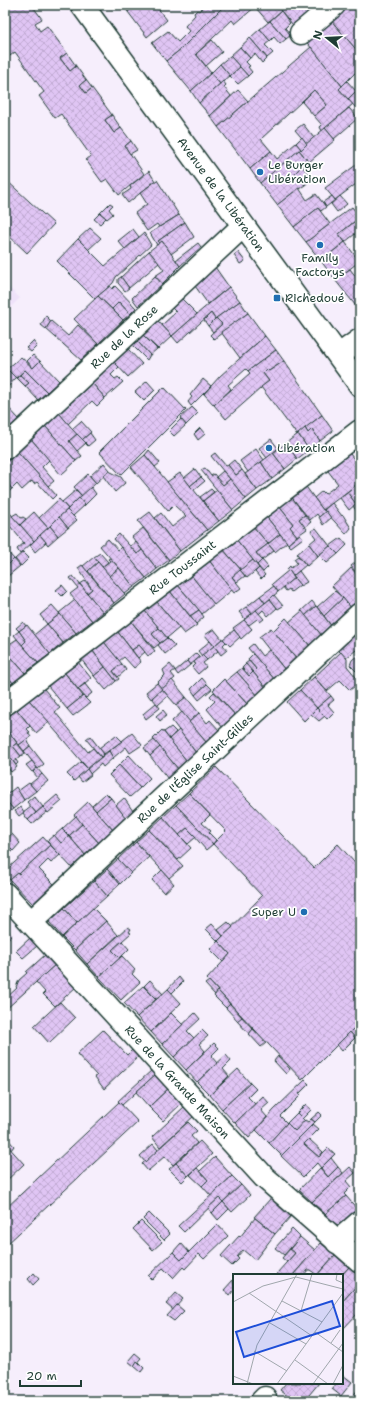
<svg xmlns="http://www.w3.org/2000/svg" width="365" height="1406" viewBox="0 0 365 1406" font-family="'Shantell Sans',sans-serif">
<defs>
<pattern id="building-cross-hatch" width="8" height="8" patternUnits="userSpaceOnUse"><rect width="8" height="8" fill="#e0c5f4"/><path d="M0 0l8 8M0 8l8-8" fill="none" stroke="#c0aad2"/></pattern>
</defs>
<rect width="100%" height="100%" fill="#f6eefc"/>
<filter id="ink" filterUnits="userSpaceOnUse"><feTurbulence type="fractalNoise" baseFrequency=".025" numOctaves="2"/><feDisplacementMap in="SourceGraphic" scale="8" xChannelSelector="R" yChannelSelector="G"/><feConvolveMatrix kernelMatrix="1 2 1 2 8 2 1 2 1" color-interpolation-filters="sRGB"/></filter>
<g filter="url(#ink)">
<!-- built -->
<polygon fill="#efe2fa" points="5,284 20,298 5,313"/>
<!-- building -->
<g fill="url(#building-cross-hatch)" stroke="#1f3d34">
<polygon points="5,5 32,5 42,19 35,23 40,31 47,26 67,53 60,58 70,71 76,66 86,80 80,85 86,93 92,88 112,115 105,120 114,133 121,128 131,141 125,146 144,174 119,195 107,179 102,182 86,160 91,156 61,114 55,118 39,96 44,92 15,52 10,56 5,48"/>
<polygon points="122,5 136,5 128,12"/>
<polygon points="136,5 157,5 156,6 167,20 147,37 128,12"/>
<polygon points="205,5 225,5 181,49 166,61 152,43 168,31 178,42 189,31 185,26 195,15 194,13 197,10 199,11"/>
<polygon points="225,5 276,5 281,11 268,22 255,7 235,24 232,20 196,54 211,73 191,91 166,61 181,49"/>
<polygon points="276,5 315,5 316,6 293,25"/>
<polygon points="344,5 356,5 360,9 360,54 329,18"/>
<polygon points="281,11 290,23 285,28 291,35 286,39 270,21"/>
<polygon points="329,18 360,54 360,68 342,86 304,39"/>
<polygon points="270,21 286,39 280,44 274,37 270,41 260,29"/>
<polygon points="260,29 270,41 265,45 273,53 267,58 250,38"/>
<polygon points="250,38 267,58 262,63 255,54 250,58 240,47"/>
<polygon points="212,40 222,52 206,66 196,54"/>
<polygon points="240,47 250,58 246,62 250,66 248,67 252,72 248,76 230,56"/>
<polygon points="311,47 342,86 339,89 353,104 322,131 320,127 322,125 314,116 327,105 314,90 261,139 271,151 250,169 218,127"/>
<polygon points="67,53 76,66 70,71 60,58"/>
<polygon points="230,56 240,67 230,76 220,64"/>
<polygon points="220,64 230,76 220,84 211,73"/>
<polygon points="240,67 248,76 238,84 230,76"/>
<polygon points="211,73 220,84 199,103 191,91"/>
<polygon points="86,80 92,88 86,93 80,85"/>
<polygon points="223,81 226,85 224,87 231,96 210,116 199,103"/>
<polygon points="347,81 356,91 348,99 339,89"/>
<polygon points="238,90 248,101 218,127 210,116"/>
<polygon points="314,90 327,105 314,116 302,102"/>
<polygon points="356,91 360,95 360,99 357,101 360,105 356,108 348,99"/>
<polygon points="349,108 358,118 334,139 325,128"/>
<polygon points="112,115 121,128 114,133 105,120"/>
<polygon points="303,124 314,138 307,144 295,130"/>
<polygon points="325,128 335,140 309,162 299,150"/>
<polygon points="302,137 307,144 301,150 296,143"/>
<polygon points="131,141 137,150 130,154 125,146"/>
<polygon points="296,143 301,149 260,183 250,169 271,151 277,159"/>
<polygon points="299,150 308,161 295,173 305,185 299,189 299,188 277,205 260,183"/>
<polygon points="360,162 360,181 335,200 325,188"/>
<polygon points="302,166 312,179 305,185 295,173"/>
<polygon points="149,171 155,181 128,203 122,195 131,189 130,186"/>
<polygon points="5,179 54,224 27,253 5,232"/>
<polygon points="157,180 179,215 159,227 157,224 147,231 135,213 147,204 140,193"/>
<polygon points="299,188 307,200 316,194 326,207 321,211 318,208 294,227 277,205"/>
<polygon points="332,196 335,200 326,207 323,202"/>
<polygon points="340,196 347,204 337,212 331,204"/>
<polygon points="110,203 113,205 109,209 113,214 107,219 100,213"/>
<polygon points="352,207 360,217 339,234 345,242 321,261 306,242"/>
<polygon points="318,208 330,224 306,242 294,227"/>
<polygon points="100,213 106,218 100,224 94,219"/>
<polygon points="179,215 185,222 158,241 160,243 157,245 150,233"/>
<polygon points="359,218 360,220 360,230 345,242 339,234"/>
<polygon points="185,222 194,237 171,254 162,241 160,243 158,241"/>
<polygon points="90,228 101,238 88,250 78,239"/>
<polygon points="133,229 139,237 125,249 118,241"/>
<polygon points="144,233 151,245 116,277 113,283 95,299 57,261 78,239 105,266"/>
<polygon points="162,241 180,266 162,284 155,276 164,270 149,251"/>
<polygon points="345,242 356,257 357,256 356,250 360,248 360,261 335,280 321,261"/>
<polygon points="198,243 201,247 180,266 176,260"/>
<polygon points="149,251 159,263 129,288 121,277"/>
<polygon points="238,252 245,261 240,264 234,255"/>
<polygon points="215,267 229,287 208,304 195,286"/>
<polygon points="350,269 360,282 360,311 335,280"/>
<polygon points="155,276 162,284 138,306 132,298"/>
<polygon points="121,277 129,288 125,291 118,283 118,279"/>
<polygon points="110,286 112,289 115,286 136,308 130,314 119,302 112,309 98,296"/>
<polygon points="229,287 240,301 215,319 211,313 178,343 172,336 197,314"/>
<polygon points="98,296 123,320 98,344 74,319"/>
<polygon points="182,299 197,314 172,336 162,325 176,312 172,308"/>
<polygon points="240,301 248,313 214,339 210,335 222,324 216,318"/>
<polygon points="119,302 130,314 123,320 112,309"/>
<polygon points="211,313 215,319 208,326 204,320"/>
<polygon points="248,313 265,336 240,358 221,332"/>
<polygon points="46,316 51,321 46,329 41,325"/>
<polygon points="216,318 222,324 213,332 208,326"/>
<polygon points="51,321 68,336 78,325 98,344 81,360 46,329"/>
<polygon points="158,321 172,336 158,349 143,335"/>
<polygon points="143,335 157,349 150,355 137,341"/>
<polygon points="265,336 276,350 248,371 246,369 228,385 231,389 214,405 204,394 220,376"/>
<polygon points="33,341 37,346 31,352 26,348"/>
<polygon points="137,341 150,355 147,360 132,345"/>
<polygon points="128,349 142,364 128,377 114,362"/>
<polygon points="276,350 284,361 269,371 267,369 263,373 269,381 226,419 214,405 250,373 248,371"/>
<polygon points="33,355 40,361 33,368 27,361"/>
<polygon points="21,357 33,368 40,361 59,381 47,392 25,370 16,378 7,369"/>
<polygon points="284,361 322,415 297,435 261,387 269,381 263,373 267,369 269,371"/>
<polygon points="114,362 119,367 111,375 115,379 118,377 123,382 105,398 92,383"/>
<polygon points="5,367 16,378 5,390"/>
<polygon points="25,370 47,392 38,400 25,386 29,383 20,375"/>
<polygon points="20,375 29,383 25,386 17,378"/>
<polygon points="203,379 211,386 191,406 188,402 192,397 190,395"/>
<polygon points="147,381 155,390 144,401 135,392"/>
<polygon points="92,383 105,398 97,406 92,401 68,424 59,413"/>
<polygon points="164,387 186,410 121,475 99,452"/>
<polygon points="5,404 19,419 5,431"/>
<polygon points="192,407 198,413 186,425 180,418"/>
<polygon points="59,413 77,434 69,441 82,456 76,461 45,426"/>
<polygon points="322,415 333,431 320,441 312,429 308,433 305,428"/>
<polygon points="181,419 186,425 174,436 169,431"/>
<polygon points="81,421 91,432 82,440 72,429"/>
<polygon points="45,426 76,461 61,475 31,439"/>
<polygon points="200,428 205,434 198,440 194,434"/>
<polygon points="305,428 308,433 312,429 320,441 309,450 298,434"/>
<polygon points="90,433 95,440 88,446 82,440"/>
<polygon points="77,434 86,443 77,451 69,441"/>
<polygon points="298,434 309,450 297,459 286,443"/>
<polygon points="31,439 49,460 42,467 54,481 48,486 18,452"/>
<polygon points="271,439 278,448 267,458 259,448"/>
<polygon points="286,443 297,459 285,469 273,453"/>
<polygon points="256,449 264,460 248,472 240,461"/>
<polygon points="149,450 160,463 155,467 145,455"/>
<polygon points="347,450 360,467 360,482 323,510 314,498 322,491 325,494 338,484 325,467"/>
<polygon points="18,452 56,495 52,499 37,482 34,484 32,481 22,490 17,484 12,489 5,481 5,464"/>
<polygon points="215,453 226,466 228,465 236,475 242,470 257,490 246,499 211,456"/>
<polygon points="273,453 285,469 272,479 261,462"/>
<polygon points="145,455 207,530 180,551 155,518 161,513 172,527 186,516 174,505 168,511 131,467"/>
<polygon points="234,460 242,470 236,475 228,465"/>
<polygon points="261,462 272,479 257,490 245,474"/>
<polygon points="104,463 110,470 96,483 90,476"/>
<polygon points="205,468 211,476 214,474 223,485 230,479 246,499 233,510 201,470"/>
<polygon points="195,469 201,477 190,486 184,478"/>
<polygon points="109,471 121,477 125,483 115,492 103,476"/>
<polygon points="223,471 230,479 223,485 216,477"/>
<polygon points="180,473 219,521 207,530 167,482"/>
<polygon points="88,474 96,483 82,496 74,487"/>
<polygon points="201,477 205,481 194,490 190,486"/>
<polygon points="5,481 12,489 5,495"/>
<polygon points="360,482 360,501 356,504 347,492"/>
<polygon points="304,484 323,510 326,511 319,517 317,514 310,520 290,495"/>
<polygon points="91,487 96,494 85,505 79,498"/>
<polygon points="211,489 214,492 203,501 200,497"/>
<polygon points="76,490 82,496 68,509 62,502"/>
<polygon points="217,490 233,510 219,521 203,501"/>
<polygon points="347,492 356,504 349,510 340,498"/>
<polygon points="290,495 305,515 299,519 307,529 297,536 290,527 293,524 278,505"/>
<polygon points="79,498 85,505 73,516 67,510"/>
<polygon points="59,499 68,509 48,528 39,518"/>
<polygon points="360,501 360,516 353,506"/>
<polygon points="332,503 342,516 343,515 351,528 346,534 324,510"/>
<polygon points="278,505 293,524 290,527 297,536 288,544 265,515"/>
<polygon points="67,510 77,520 68,528 59,517"/>
<polygon points="326,511 331,518 323,525 319,517"/>
<polygon points="34,512 48,528 34,541 20,525"/>
<polygon points="150,512 180,551 169,560 138,521"/>
<polygon points="10,513 34,541 20,554 17,549 24,543 5,520 5,517"/>
<polygon points="17,513 21,518 23,517 26,519 20,525 12,516"/>
<polygon points="265,515 280,534 268,544 252,525"/>
<polygon points="305,515 311,522 305,527 299,519"/>
<polygon points="59,517 68,528 58,536 50,526"/>
<polygon points="252,525 268,544 256,553 262,560 257,565 235,538"/>
<polygon points="50,526 58,536 48,545 40,535"/>
<polygon points="143,528 169,560 157,569 132,537"/>
<polygon points="316,528 330,546 318,556 309,544 316,538 311,531"/>
<polygon points="119,534 137,554 142,550 157,569 146,578 114,539"/>
<polygon points="280,534 287,542 275,552 268,544"/>
<polygon points="300,534 303,538 291,547 288,544"/>
<polygon points="40,535 46,542 35,552 30,545"/>
<polygon points="235,538 253,560 241,570 222,548"/>
<polygon points="341,538 347,545 338,554 330,546"/>
<polygon points="108,539 118,550 121,547 146,578 134,587 119,568 100,546"/>
<polygon points="136,542 142,550 137,554 130,546"/>
<polygon points="268,544 274,551 262,560 256,553"/>
<polygon points="309,544 318,556 307,566 297,554"/>
<polygon points="330,546 338,554 327,563 319,555"/>
<polygon points="222,548 241,570 232,577 241,588 234,593 208,559"/>
<polygon points="5,549 14,559 7,566 5,563"/>
<polygon points="23,552 29,558 21,566 15,559"/>
<polygon points="100,553 108,562 102,567 94,557"/>
<polygon points="298,556 306,565 293,576 287,569 290,566 291,568 297,563 294,559"/>
<polygon points="94,557 98,562 87,572 83,566"/>
<polygon points="110,558 119,568 109,576 102,567 110,561 108,559"/>
<polygon points="14,559 20,566 8,576 5,573 5,568"/>
<polygon points="208,559 232,590 214,605 190,574"/>
<polygon points="360,559 360,578 351,566"/>
<polygon points="253,560 259,568 247,578 240,570"/>
<polygon points="262,560 268,567 263,572 257,565"/>
<polygon points="98,562 125,594 114,603 88,571"/>
<polygon points="82,565 114,603 103,612 87,593 92,589 78,568"/>
<polygon points="119,568 134,587 125,594 109,576"/>
<polygon points="259,568 265,575 261,579 255,572"/>
<polygon points="351,568 360,578 360,601 352,609 332,586"/>
<polygon points="240,570 245,576 237,582 232,577"/>
<polygon points="289,570 294,578 278,592 272,584"/>
<polygon points="299,571 307,582 300,586 293,576"/>
<polygon points="190,574 214,604 202,614 177,584"/>
<polygon points="73,576 103,612 92,621 70,594 78,588 70,578"/>
<polygon points="294,578 300,585 291,592 289,589 286,591 283,587"/>
<polygon points="85,581 92,589 87,593 80,584"/>
<polygon points="177,584 199,610 190,616 169,590"/>
<polygon points="62,585 67,591 62,596 56,590"/>
<polygon points="274,586 278,592 265,603 260,596"/>
<polygon points="169,590 197,625 184,634 156,601"/>
<polygon points="335,591 343,598 324,616 317,607"/>
<polygon points="274,595 283,606 278,609 270,599"/>
<polygon points="260,596 265,603 252,614 246,607"/>
<polygon points="343,598 352,609 332,627 324,616"/>
<polygon points="270,599 277,608 268,616 263,610 259,614 256,610"/>
<polygon points="75,600 92,621 76,633 59,613"/>
<polygon points="156,601 179,628 167,638 144,610"/>
<polygon points="312,601 316,606 305,616 301,611"/>
<polygon points="52,605 60,614 47,624 40,615"/>
<polygon points="316,606 332,627 322,636 305,616"/>
<polygon points="246,607 252,614 245,619 239,612"/>
<polygon points="144,610 159,628 152,634 160,643 154,648 130,620"/>
<polygon points="199,610 204,617 196,624 190,616"/>
<polygon points="256,610 264,619 260,622 257,619 249,625 244,620"/>
<polygon points="302,611 322,636 311,647 289,622"/>
<polygon points="60,614 76,633 63,643 47,624"/>
<polygon points="286,618 311,647 297,660 273,631"/>
<polygon points="130,620 155,651 148,656 139,645 132,650 117,631"/>
<polygon points="244,620 252,629 241,639 233,628"/>
<polygon points="23,622 26,626 19,631 16,628"/>
<polygon points="47,624 63,643 50,654 34,635"/>
<polygon points="27,625 50,654 38,663 22,645 26,641 19,631"/>
<polygon points="159,628 167,638 160,643 152,634"/>
<polygon points="271,628 297,660 285,670 259,637"/>
<polygon points="214,629 222,639 214,646 205,635"/>
<polygon points="234,630 240,637 230,646 223,639"/>
<polygon points="19,631 26,641 22,645 14,635"/>
<polygon points="117,631 141,662 134,668 124,657 119,661 104,642"/>
<polygon points="354,631 360,637 360,647 346,658 336,648"/>
<polygon points="167,638 175,646 165,654 158,645"/>
<polygon points="17,639 38,663 25,673 5,650 5,641 8,645"/>
<polygon points="222,639 223,639 226,642 223,645 227,650 221,655 214,646"/>
<polygon points="210,641 214,646 202,656 198,651"/>
<polygon points="104,642 122,664 113,671 119,679 116,681 92,650"/>
<polygon points="253,644 262,656 269,650 285,670 275,680 248,648"/>
<polygon points="139,645 145,652 138,658 132,650"/>
<polygon points="214,646 218,651 207,660 202,655"/>
<polygon points="5,650 25,673 13,683 5,673"/>
<polygon points="92,650 105,667 94,676 81,659"/>
<polygon points="341,652 347,659 347,666 360,682 350,690 340,680 327,691 314,677"/>
<polygon points="196,653 200,657 190,665 187,661"/>
<polygon points="253,654 275,680 266,688 253,672 256,669 248,659"/>
<polygon points="359,654 360,655 360,667 356,671 350,665 352,660"/>
<polygon points="202,655 207,660 203,663 206,667 198,674 192,667 195,664 194,662"/>
<polygon points="187,661 190,665 178,675 175,671"/>
<polygon points="249,661 256,669 253,672 245,664"/>
<polygon points="78,662 91,678 78,689 64,672"/>
<polygon points="122,664 126,670 118,677 113,671"/>
<polygon points="170,664 175,670 171,673 175,678 162,689 157,683 165,675 163,670"/>
<polygon points="246,664 253,672 249,676 242,668"/>
<polygon points="105,667 116,681 106,690 94,676"/>
<polygon points="242,668 249,676 253,672 266,688 258,696 237,672"/>
<polygon points="64,672 83,696 67,709 48,686"/>
<polygon points="237,672 258,696 248,705 226,681"/>
<polygon points="5,673 13,683 5,689"/>
<polygon points="314,677 331,696 317,708 300,690"/>
<polygon points="202,678 207,684 195,695 191,689"/>
<polygon points="224,679 248,705 236,716 213,690"/>
<polygon points="172,680 186,697 176,705 162,689"/>
<polygon points="157,683 162,689 151,699 146,692"/>
<polygon points="85,684 92,693 86,698 78,689"/>
<polygon points="207,684 212,689 199,700 195,695"/>
<polygon points="44,689 60,708 55,712 88,752 93,748 101,757 88,769 29,700"/>
<polygon points="162,689 168,696 158,705 152,698"/>
<polygon points="300,690 317,708 304,721 287,702"/>
<polygon points="214,692 236,716 223,728 207,709 215,701 210,696"/>
<polygon points="83,696 90,703 73,716 67,709"/>
<polygon points="331,696 334,700 328,705 334,712 327,719 317,708"/>
<polygon points="186,697 199,713 189,722 176,705"/>
<polygon points="29,700 49,722 36,733 17,710"/>
<polygon points="156,703 160,708 146,719 143,714"/>
<polygon points="317,708 325,716 319,721 311,714"/>
<polygon points="17,710 30,726 27,729 30,732 28,733 31,737 19,745 5,727 5,719"/>
<polygon points="163,710 167,715 160,721 156,716"/>
<polygon points="182,712 207,743 196,753 172,721"/>
<polygon points="199,713 207,723 210,720 220,731 207,743 189,722"/>
<polygon points="5,727 17,743 13,746 21,756 16,760 18,763 16,765 5,751"/>
<polygon points="171,727 176,732 169,739 164,732"/>
<polygon points="162,730 187,761 178,769 153,739"/>
<polygon points="179,730 196,753 187,761 169,739"/>
<polygon points="132,733 142,745 130,753 126,747 113,758 109,751"/>
<polygon points="116,735 122,741 104,754 99,748"/>
<polygon points="90,736 104,754 101,757 86,739"/>
<polygon points="27,739 30,746 24,751 19,745"/>
<polygon points="154,740 160,747 150,756 144,748"/>
<polygon points="17,743 25,753 21,756 13,746"/>
<polygon points="30,746 44,764 38,769 24,751"/>
<polygon points="160,747 178,769 168,779 150,756"/>
<polygon points="109,751 113,758 103,767 101,764 90,774 87,769"/>
<polygon points="129,755 150,778 140,788 119,765"/>
<polygon points="10,757 17,767 11,772 5,764 5,761"/>
<polygon points="32,761 37,768 32,772 26,765"/>
<polygon points="81,762 88,769 74,781 67,774"/>
<polygon points="119,765 140,788 130,797 109,775"/>
<polygon points="216,767 314,868 338,844 354,862 360,856 360,1022 302,1080 207,979 230,954 218,941 262,896 213,844 226,831 189,793"/>
<polygon points="37,768 42,774 38,778 33,772"/>
<polygon points="87,769 91,775 82,782 78,777"/>
<polygon points="42,774 48,781 36,791 30,784"/>
<polygon points="29,783 36,791 24,800 18,791"/>
<polygon points="16,787 24,800 13,809 5,799 5,796"/>
<polygon points="106,793 111,798 96,811 92,806"/>
<polygon points="189,793 210,815 202,823 211,831 209,833 216,840 213,844 176,805"/>
<polygon points="57,795 62,801 48,813 43,807"/>
<polygon points="34,796 43,807 36,813 27,802"/>
<polygon points="111,798 126,818 113,830 96,811"/>
<polygon points="124,798 133,811 126,818 116,805"/>
<polygon points="5,799 13,809 5,815"/>
<polygon points="88,802 113,830 99,843 74,815"/>
<polygon points="176,805 213,844 206,850 187,828 179,835 163,817"/>
<polygon points="21,807 24,812 19,816 15,811"/>
<polygon points="31,807 36,813 28,820 23,813"/>
<polygon points="43,807 47,812 32,824 28,820"/>
<polygon points="76,816 82,824 69,836 62,829"/>
<polygon points="163,817 191,848 178,860 149,830"/>
<polygon points="82,824 99,843 85,855 69,836"/>
<polygon points="187,828 196,837 188,844 179,835"/>
<polygon points="62,829 69,836 61,843 54,836"/>
<polygon points="149,830 183,866 169,878 136,842"/>
<polygon points="12,834 20,843 13,851 5,843 5,839"/>
<polygon points="54,835 61,843 69,836 85,855 72,868 47,841"/>
<polygon points="43,837 50,845 19,874 18,873 10,880 5,874 5,871"/>
<polygon points="136,842 149,857 131,873 118,859"/>
<polygon points="5,843 13,851 5,858"/>
<polygon points="50,845 60,855 51,863 48,860 39,869 54,884 33,904 10,880 18,873 19,874"/>
<polygon points="118,859 131,873 120,884 107,869"/>
<polygon points="107,869 120,884 107,896 94,881"/>
<polygon points="162,870 174,884 164,893 152,880"/>
<polygon points="94,881 107,896 77,923 64,908"/>
<polygon points="64,908 77,923 62,937 49,922"/>
<polygon points="93,908 106,921 75,950 62,937"/>
<polygon points="106,921 118,935 87,964 75,950"/>
<polygon points="228,922 233,927 223,936 218,930"/>
<polygon points="212,924 223,936 218,941 206,929"/>
<polygon points="128,927 131,929 129,932 131,933 112,950 120,958 99,977 87,964"/>
<polygon points="6,928 12,935 5,941 5,929"/>
<polygon points="30,938 37,946 23,958 16,951"/>
<polygon points="122,941 129,949 120,958 112,950"/>
<polygon points="218,941 230,954 223,962 210,949"/>
<polygon points="45,955 55,965 5,1010 5,999 17,988 16,987 19,980 27,973 26,972"/>
<polygon points="122,956 135,970 132,974 140,982 121,1000 99,977"/>
<polygon points="55,965 76,987 55,1006 43,994 45,992 36,982"/>
<polygon points="179,977 183,982 172,993 168,989"/>
<polygon points="150,980 163,994 157,999 156,999 144,986"/>
<polygon points="209,981 218,991 215,995 205,984"/>
<polygon points="143,986 156,999 137,1017 124,1003"/>
<polygon points="168,989 181,1003 151,1032 137,1017"/>
<polygon points="218,991 230,1004 226,1008 214,996"/>
<polygon points="60,1002 75,1018 49,1043 34,1026"/>
<polygon points="230,1004 242,1017 238,1021 226,1008"/>
<polygon points="171,1013 183,1025 162,1044 151,1032"/>
<polygon points="195,1013 200,1019 187,1031 194,1038 174,1057 162,1044"/>
<polygon points="242,1017 253,1029 249,1034 237,1021"/>
<polygon points="360,1022 360,1038 357,1040 350,1032"/>
<polygon points="253,1029 266,1043 261,1047 249,1034"/>
<polygon points="103,1030 127,1055 133,1049 139,1056 104,1089 95,1077 97,1076 77,1054"/>
<polygon points="202,1030 208,1036 199,1044 205,1051 186,1070 174,1057"/>
<polygon points="350,1032 355,1038 342,1051 337,1045"/>
<polygon points="214,1043 219,1048 211,1056 217,1063 197,1082 186,1070"/>
<polygon points="226,1055 231,1061 223,1069 229,1076 210,1095 197,1082"/>
<polygon points="278,1056 290,1069 286,1074 274,1061"/>
<polygon points="238,1069 250,1083 222,1109 210,1095"/>
<polygon points="152,1070 156,1074 122,1105 118,1101"/>
<polygon points="156,1074 169,1088 149,1107 136,1092"/>
<polygon points="305,1080 309,1084 299,1094 301,1095 280,1116 287,1123 269,1143 256,1130 274,1110"/>
<polygon points="250,1083 256,1089 248,1097 255,1104 235,1123 222,1109"/>
<polygon points="169,1088 182,1103 163,1121 149,1107"/>
<polygon points="263,1096 269,1103 261,1110 267,1117 249,1138 235,1123"/>
<polygon points="119,1102 138,1122 5,1246 5,1209"/>
<polygon points="306,1104 311,1110 302,1119 297,1113"/>
<polygon points="185,1106 194,1116 160,1147 152,1137"/>
<polygon points="319,1112 322,1115 315,1122 311,1119"/>
<polygon points="297,1113 305,1121 295,1131 287,1123"/>
<polygon points="311,1119 315,1122 282,1156 269,1143 287,1123 295,1131 305,1120 308,1122"/>
<polygon points="188,1122 197,1131 191,1136 197,1143 173,1165 165,1156 148,1171 142,1164"/>
<polygon points="313,1124 319,1129 304,1144 319,1157 328,1148 335,1154 321,1168 317,1163 303,1177 281,1156"/>
<polygon points="5,1136 14,1146 11,1150 5,1143"/>
<polygon points="309,1139 323,1152 319,1157 304,1144"/>
<polygon points="200,1141 212,1154 188,1176 176,1163"/>
<polygon points="5,1143 24,1164 5,1182 5,1159 6,1157 5,1156"/>
<polygon points="153,1144 158,1150 145,1162 140,1156"/>
<polygon points="215,1157 232,1176 211,1196 202,1186 208,1180 200,1171"/>
<polygon points="331,1158 338,1167 328,1177 321,1168"/>
<polygon points="176,1163 188,1176 182,1182 169,1169"/>
<polygon points="338,1167 343,1173 312,1202 299,1190 320,1168 328,1177"/>
<polygon points="350,1167 355,1173 346,1181 351,1187 344,1194 346,1196 325,1214 312,1202"/>
<polygon points="197,1168 208,1180 202,1186 190,1175"/>
<polygon points="232,1176 241,1185 223,1202 219,1198 184,1232 178,1226"/>
<polygon points="241,1185 250,1195 232,1212 223,1202"/>
<polygon points="346,1196 358,1210 342,1224 336,1225 325,1214"/>
<polygon points="219,1198 223,1202 212,1213 208,1208"/>
<polygon points="271,1198 291,1216 275,1234 254,1217"/>
<polygon points="223,1202 229,1209 218,1220 212,1213"/>
<polygon points="149,1213 170,1234 164,1240 143,1219"/>
<polygon points="255,1218 275,1234 255,1260 243,1250 237,1257 239,1259 232,1266 221,1256 239,1236 240,1237"/>
<polygon points="141,1221 162,1242 153,1250 133,1229"/>
<polygon points="217,1224 228,1236 204,1259 199,1254 185,1269 183,1267 173,1278 163,1268 152,1280 148,1276 173,1252 181,1260"/>
<polygon points="292,1229 300,1237 284,1255 275,1248"/>
<polygon points="300,1237 315,1250 293,1275 278,1275 277,1273 295,1253 290,1249"/>
<polygon points="181,1243 189,1252 181,1260 173,1252"/>
<polygon points="321,1243 335,1255 317,1275 310,1270 308,1270 304,1275 293,1275"/>
<polygon points="290,1249 295,1253 287,1262 282,1258"/>
<polygon points="335,1255 349,1267 342,1275 317,1275"/>
<polygon points="349,1267 360,1276 360,1282 342,1302 342,1275"/>
<polygon points="34,1273 39,1279 33,1285 28,1279"/>
<polygon points="233,1280 234,1290 230,1295 224,1290"/>
<polygon points="360,1282 360,1311 342,1330 342,1302"/>
<polygon points="176,1293 183,1299 173,1310 166,1304"/>
<polygon points="177,1305 184,1311 174,1321 167,1316"/>
<polygon points="135,1353 141,1358 134,1366 128,1361"/>
<polygon points="137,1361 144,1368 141,1372 134,1366"/>
<polygon points="343,1375 352,1382 341,1396 332,1389 337,1383 342,1383 342,1377"/>
<polygon points="286,1383 319,1383 304,1401 288,1401 290,1398 280,1390"/>
<polygon points="360,1384 360,1401 349,1401 359,1388 357,1387"/>
</g>
<g fill="none" stroke-linecap="round" stroke-linejoin="round">
<defs>
<g id="minor">
<polyline points="301,33 334,5"/>
<polyline points="339,355 360,340"/>
<path id="s1" d="M5,448L243,226"/>
<path id="s2" d="M5,704L360,431"/>
<path id="s3" d="M5,894L264,1177L360,1261"/>
<path id="s4" d="M31,922L360,614"/>
<polyline points="337,1242 360,1222"/>
<polyline points="262,1401 265,1398"/>
</g>
<g id="secondary">
<path id="s5" d="M82,5L360,385"/>
</g>
</defs>
<!-- minor casing -->
<use href="#minor" stroke="#1f3d34" stroke-width="25"/>
<!-- secondary casing -->
<use href="#secondary" stroke="#1f3d34" stroke-width="25"/>
<!-- minor -->
<use href="#minor" stroke="#fff" stroke-width="22"/>
<!-- secondary -->
<use href="#secondary" stroke="#fff" stroke-width="22"/>
</g>
</g>
<!-- markers -->
<g fill="#1f6fb2" stroke="#fff" stroke-width="1.5">
<circle cx="260" cy="172" r="4"/>
<circle cx="320" cy="245" r="4"/>
<rect x="273" y="294" width="8" height="8" rx="2"/>
<circle cx="269" cy="448" r="4"/>
<circle cx="304" cy="912" r="4"/>
</g>
<g text-anchor="middle" dominant-baseline="central" stroke-width="3.5" stroke-linejoin="round" paint-order="stroke">
<!-- poi labels -->
<g font-size="12" fill="#1f3d34" stroke="#fff" text-anchor="start">
<text x="268" y="165">Le Burger<tspan x="268" dy="14">Libération</tspan></text>
<text x="320" y="258" text-anchor="middle">Family<tspan x="320" dy="14">Factorys</tspan></text>
<text x="285" y="298">Richedoué</text>
<text x="277" y="448">Libération</text>
<text x="296" y="912" text-anchor="end">Super U</text>
</g>
<!-- street labels -->
<g font-size="12" fill="#1f3d34" stroke="#fff">
<text stroke="none"><textPath href="#s5" startOffset="235">Avenue de la Libération</textPath></text>
<text stroke="none"><textPath href="#s1" startOffset="163">Rue de la Rose</textPath></text>
<text stroke="none"><textPath href="#s2" startOffset="224">Rue Toussaint</textPath></text>
<text stroke="none"><textPath href="#s4" startOffset="225">Rue de l'Église Saint-Gilles</textPath></text>
<text stroke="none"><textPath href="#s3" startOffset="255">Rue de la Grande Maison</textPath></text>
</g>
</g>
<!-- overview -->
<g transform="translate(233 1274)">
<rect width="110" height="110" fill="#f6eefc"/>
<path fill="none" stroke="#a0a7ac" stroke-width="1" d="M104,0L103,6L110,9M16,19L79,62M49,27L89,48M0,28L30,12L63,3L110,15M68,37L79,0M37,49L73,70M82,58L110,78M98,69L107,56M21,77L54,97M62,86L95,110M0,102L20,110M14,110L24,71L64,0M44,110L110,19M80,110L110,69M100,110L110,91"/>
<path fill="#1d4ed8" fill-opacity="0.15" stroke="#1d4ed8" stroke-width="2" d="M99,27L107,52L11,83L3,58Z"/>
<rect width="110" height="110" fill="none" stroke="#1f3d34" stroke-width="2"/>
</g>
<!-- margin -->
<rect width="365" height="1406" fill="none" stroke="#fff" stroke-width="20"/>
<rect x="10" y="10" width="345" height="1386" fill="none" stroke="#1f3d34" stroke-width="1.5" filter="url(#ink)"/>
<!-- north arrow -->
<g transform="translate(327 38) rotate(288)" stroke="#ffffff" stroke-width="3" paint-order="stroke">
<path d="M0-3L7 15L0 10L-7 15Z" fill="#1f3d34"/>
<text y="-6" font-size="11" font-weight="bold" text-anchor="middle" fill="#1f3d34">N</text>
</g>
<!-- scale -->
<path d="M20 1380v6h61v-6" fill="none" stroke="#1f3d34" stroke-width="2"/>
<text x="26" y="1380" font-size="12" fill="#1f3d34" stroke="#ffffff" stroke-width="3" paint-order="stroke">20 m</text>
</svg>
